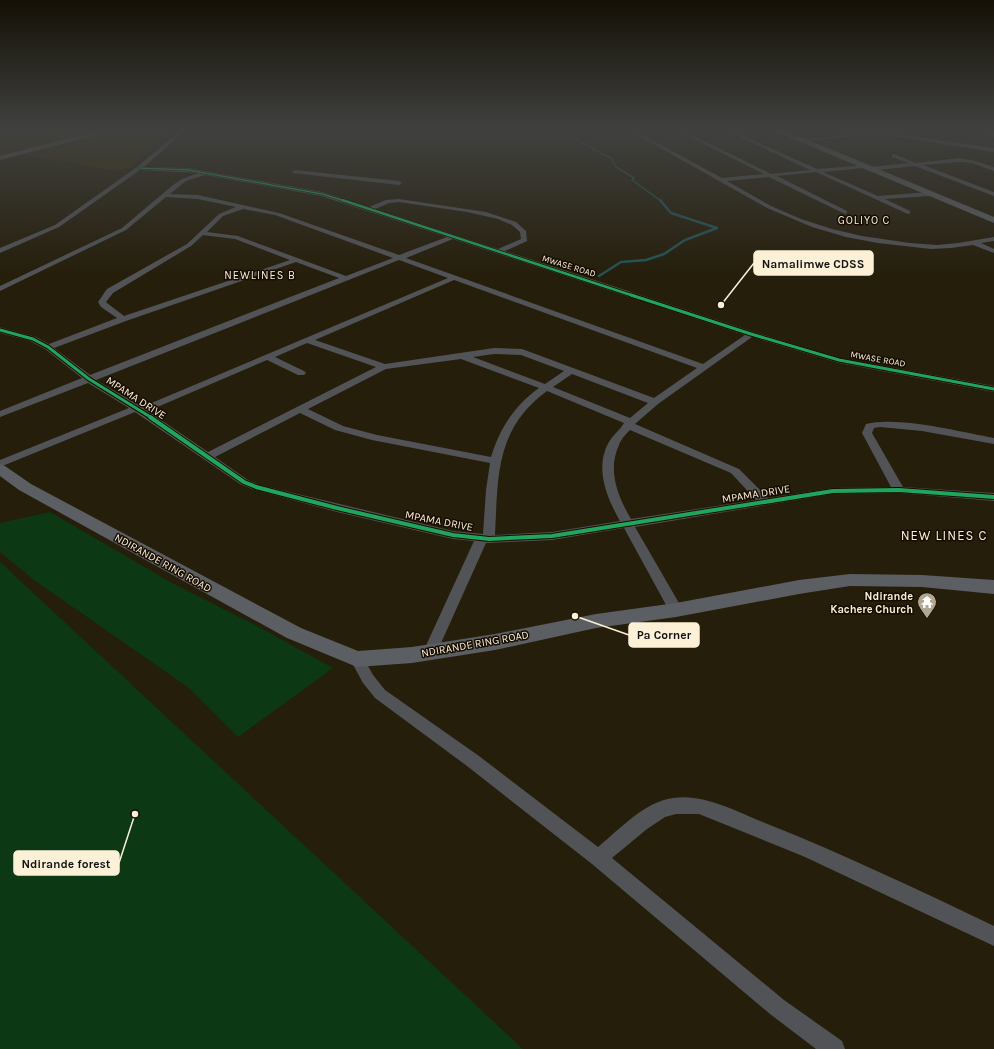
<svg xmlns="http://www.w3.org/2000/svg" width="994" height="1049" viewBox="0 0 994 1049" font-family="Karla,sans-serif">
<rect width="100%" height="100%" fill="#251e0b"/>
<!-- built -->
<g fill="#372801">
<polygon points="0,128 103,128 0,157"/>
<polygon points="123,128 175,128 131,167 117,171 27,155"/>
</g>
<!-- green -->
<g fill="#0d3814">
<polygon points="50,512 172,583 255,625 333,668 238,737 189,688 34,580 0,552 0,523"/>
<polygon points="0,562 523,1049 0,1049"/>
</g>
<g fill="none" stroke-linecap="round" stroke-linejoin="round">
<!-- stream-far1 -->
<polyline stroke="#245357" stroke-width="1.5" points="568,128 580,142 594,148 592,150 599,151 600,153 611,158 616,167 634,178 632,180 661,201"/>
<!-- stream -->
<polyline stroke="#245357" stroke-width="2.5" points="599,276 621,262 646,260 664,254 685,240 717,228 671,213 660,200"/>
<!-- river -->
<polygon fill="#245357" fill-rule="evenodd" points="978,128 988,128 994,132 994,138 983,134"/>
<!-- street -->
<g fill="#515357" fill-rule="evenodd">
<path d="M183,128H188L144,167L188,168L322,192L369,207L386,200L399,199L486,212L516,222L526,231L527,241L505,251L754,332L840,358L994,386V392L839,363L752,337L658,404L635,424L739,469L768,498L833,488L891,487L862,433L866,424C899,416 960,432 994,438V444L922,431L880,427L874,428L872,433L903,487L994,493V501L899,493L833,494L635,527L683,610L681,614L676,615L671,614L624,528L552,540L486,543L437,652L435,656L430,658L425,656L423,652L474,541L453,539L337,512L252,489L240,484L135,412L0,467V460L129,408L88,383L0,417V411L82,378L45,349L30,341L0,333V327L36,337L49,344L117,318L101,307L98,302L107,289L187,244L219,214L236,207L198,199L166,197L126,230L0,291V286L122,228L173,185L182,179L198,173L140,170L59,227L0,253V248L55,225L137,167ZM205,175L321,196L447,237L399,255L279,213L198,195L170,194L186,181ZM399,202L467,212L498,219L512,225L520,232L521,239L498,249L375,209L389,203ZM243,209L275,215L393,258L346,276L238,236L207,232L223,216ZM203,235L235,239L290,260L124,316L107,303L106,302L113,293L191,246ZM453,239L745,335L703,364L406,258ZM399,260L448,278L142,407L96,380ZM296,262L339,278L90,375L54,348L126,321ZM454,280L697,368L654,398L522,349L494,348L385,364L315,340ZM307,343L376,367L208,452L148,411L267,360L298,375H304L306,373L304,371L275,357ZM494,354L521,355L564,371L545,384L473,357ZM461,359L539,388C514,406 500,428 491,457L377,435L343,426L308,409L386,369ZM572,374L648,403L630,418L553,387ZM547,391L624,423C620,430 613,435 609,442C594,468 607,498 620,521L552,532L495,535C498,477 495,429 547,391ZM300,413L335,430L372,440L490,463L486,490L483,534L453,531L260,485L248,480L215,457ZM630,430L731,473L756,500L631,519C618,497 607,470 619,445C621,439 626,434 630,430Z"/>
<polygon points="625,128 630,128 722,178 764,174 672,128 678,128 771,174 810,170 720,128 726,128 817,169 866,165 867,166 864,168 823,172 878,196 929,192 932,194 929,196 885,199 910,211 910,213 908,214 816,172 777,176 847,211 847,213 845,214 769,177 727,181 771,206 801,219 832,229 862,236 910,243 937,245 958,243 994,237 994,241 981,243 994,249 994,253 973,245 951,248 931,249 878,243 846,237 812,227 767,208"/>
<polygon points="826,128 832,128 850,135 876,133 881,128 885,128 883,132 994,148 994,152 880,134 804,141 802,140 844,135"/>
<polygon points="894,154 916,163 960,158 975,161 994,167 994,171 972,163 960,162 923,165 994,192 994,196 915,166 869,171 866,169 869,167 909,163 892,157 892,155"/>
<polygon points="295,170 399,181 402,183 399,185 293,173 292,172"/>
<path d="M357,653L362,655L373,675L385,690L479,756L598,847C620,829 644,802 673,798C703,793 738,812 765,823C843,854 919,890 994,926V946L805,857L699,814H676L665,817L647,829L612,858L784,1000L842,1041L845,1049H816L770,1014L592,864L467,766L375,698L363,683L350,659L352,655Z"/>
</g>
<!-- secondary -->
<g fill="#5b5e63" fill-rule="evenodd">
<polygon points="767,128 776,128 806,139 994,217 994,223"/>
<polygon points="0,464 5,466 31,484 301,628 358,651 412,647 495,634 596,614 676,603 799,580 850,574 922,575 994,580 994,594 922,587 850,586 799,594 676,617 596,628 495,650 412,663 357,667 287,638 19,490 0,476"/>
</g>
<!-- primary -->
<polygon fill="#595a5e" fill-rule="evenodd" points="107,128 119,128 118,130 0,160 0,156"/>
<defs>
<polyline id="cycleway-far3" points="139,168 188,170 322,194 345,201"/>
<polyline id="cycleway-far2" points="342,200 634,296"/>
<g id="cycleway-far1">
<polyline points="631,295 751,334 839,360 994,389"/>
<polyline points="0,330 33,339 48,347 89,379 152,418"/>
</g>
<polyline id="cycleway" points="150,417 244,482 256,487 337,508 453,535 489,539 552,536 833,491 899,490 994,497"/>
</defs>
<!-- cycleway-far3 casing -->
<use href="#cycleway-far3" stroke="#160c00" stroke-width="2.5"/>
<!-- cycleway-far2 casing -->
<use href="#cycleway-far2" stroke="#160c00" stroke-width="4"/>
<!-- cycleway-far1 casing -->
<use href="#cycleway-far1" stroke="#160c00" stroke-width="5"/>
<!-- cycleway casing -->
<use href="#cycleway" stroke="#160c00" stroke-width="6"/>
<!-- cycleway-far3 -->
<use href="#cycleway-far3" stroke="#20a55d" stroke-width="1.5"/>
<!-- cycleway-far2 -->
<use href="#cycleway-far2" stroke="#20a55d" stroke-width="2.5"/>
<!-- cycleway-far1 -->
<use href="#cycleway-far1" stroke="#20a55d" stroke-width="3"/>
<!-- cycleway -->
<use href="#cycleway" stroke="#20a55d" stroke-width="4"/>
</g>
<!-- sky -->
<linearGradient id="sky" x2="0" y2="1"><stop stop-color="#141006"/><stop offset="0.47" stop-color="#40413f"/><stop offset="1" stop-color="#40413f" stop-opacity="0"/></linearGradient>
<rect width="994" height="275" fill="url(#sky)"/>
<!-- icons -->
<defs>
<symbol id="temple-pin" viewBox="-11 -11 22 30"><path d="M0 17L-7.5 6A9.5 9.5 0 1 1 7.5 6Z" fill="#b1a790" stroke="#160c00"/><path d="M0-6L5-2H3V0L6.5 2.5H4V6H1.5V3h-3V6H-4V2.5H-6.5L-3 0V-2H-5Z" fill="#fff"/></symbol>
</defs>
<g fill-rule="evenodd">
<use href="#temple-pin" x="916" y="591" width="22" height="30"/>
</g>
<g text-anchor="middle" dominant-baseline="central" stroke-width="3" stroke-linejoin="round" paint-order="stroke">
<!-- far-street labels -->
<g font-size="9" fill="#fcf1d7" stroke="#160c00">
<text transform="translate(569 266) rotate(17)">MWASE ROAD</text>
<text transform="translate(878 359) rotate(10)">MWASE ROAD</text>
</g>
<!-- far-quarter labels -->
<g font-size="11" letter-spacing="1" fill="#fcf1d7" stroke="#160c00">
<text x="864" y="220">GOLIYO C</text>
<text x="260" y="275">NEWLINES B</text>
</g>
<!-- street labels -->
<g font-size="11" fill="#fcf1d7" stroke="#160c00">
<text transform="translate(136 398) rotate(33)">MPAMA DRIVE</text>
<text transform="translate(756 494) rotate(-9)">MPAMA DRIVE</text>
<text transform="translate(439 521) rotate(11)">MPAMA DRIVE</text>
<text transform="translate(163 563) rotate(29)">NDIRANDE RING ROAD</text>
<text transform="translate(475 644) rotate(-10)">NDIRANDE RING ROAD</text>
</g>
<!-- poi labels -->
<g font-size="11" font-weight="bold" fill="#fcf1d7" stroke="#160c00" text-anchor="end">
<text x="913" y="596">Ndirande<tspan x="913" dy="13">Kachere Church</tspan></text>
</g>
<!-- quarter labels -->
<g font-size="13" letter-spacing="1" fill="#fcf1d7" stroke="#160c00">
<text x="944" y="535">NEW LINES C</text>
</g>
</g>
<!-- callouts -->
<path fill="none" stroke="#fcf1d7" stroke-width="1.5" d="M721 305L754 263M575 616L629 635M135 814L119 863"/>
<g fill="#fcf1d7" stroke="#160c00" stroke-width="1.5">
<circle cx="721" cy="305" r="4"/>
<circle cx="575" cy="616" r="4"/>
<circle cx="135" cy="814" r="4"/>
</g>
<g fill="#fcf1d7" stroke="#fcf1d7" stroke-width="1.5">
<rect x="754" y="251" width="119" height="24" rx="4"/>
<rect x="629" y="623" width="70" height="24" rx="4"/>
<rect x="14" y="851" width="105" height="24" rx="4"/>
</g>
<g font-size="12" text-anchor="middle" font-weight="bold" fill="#111">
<text x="813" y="268">Namalimwe CDSS</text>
<text x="664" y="639">Pa Corner</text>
<text x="66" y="868">Ndirande forest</text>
</g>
</svg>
